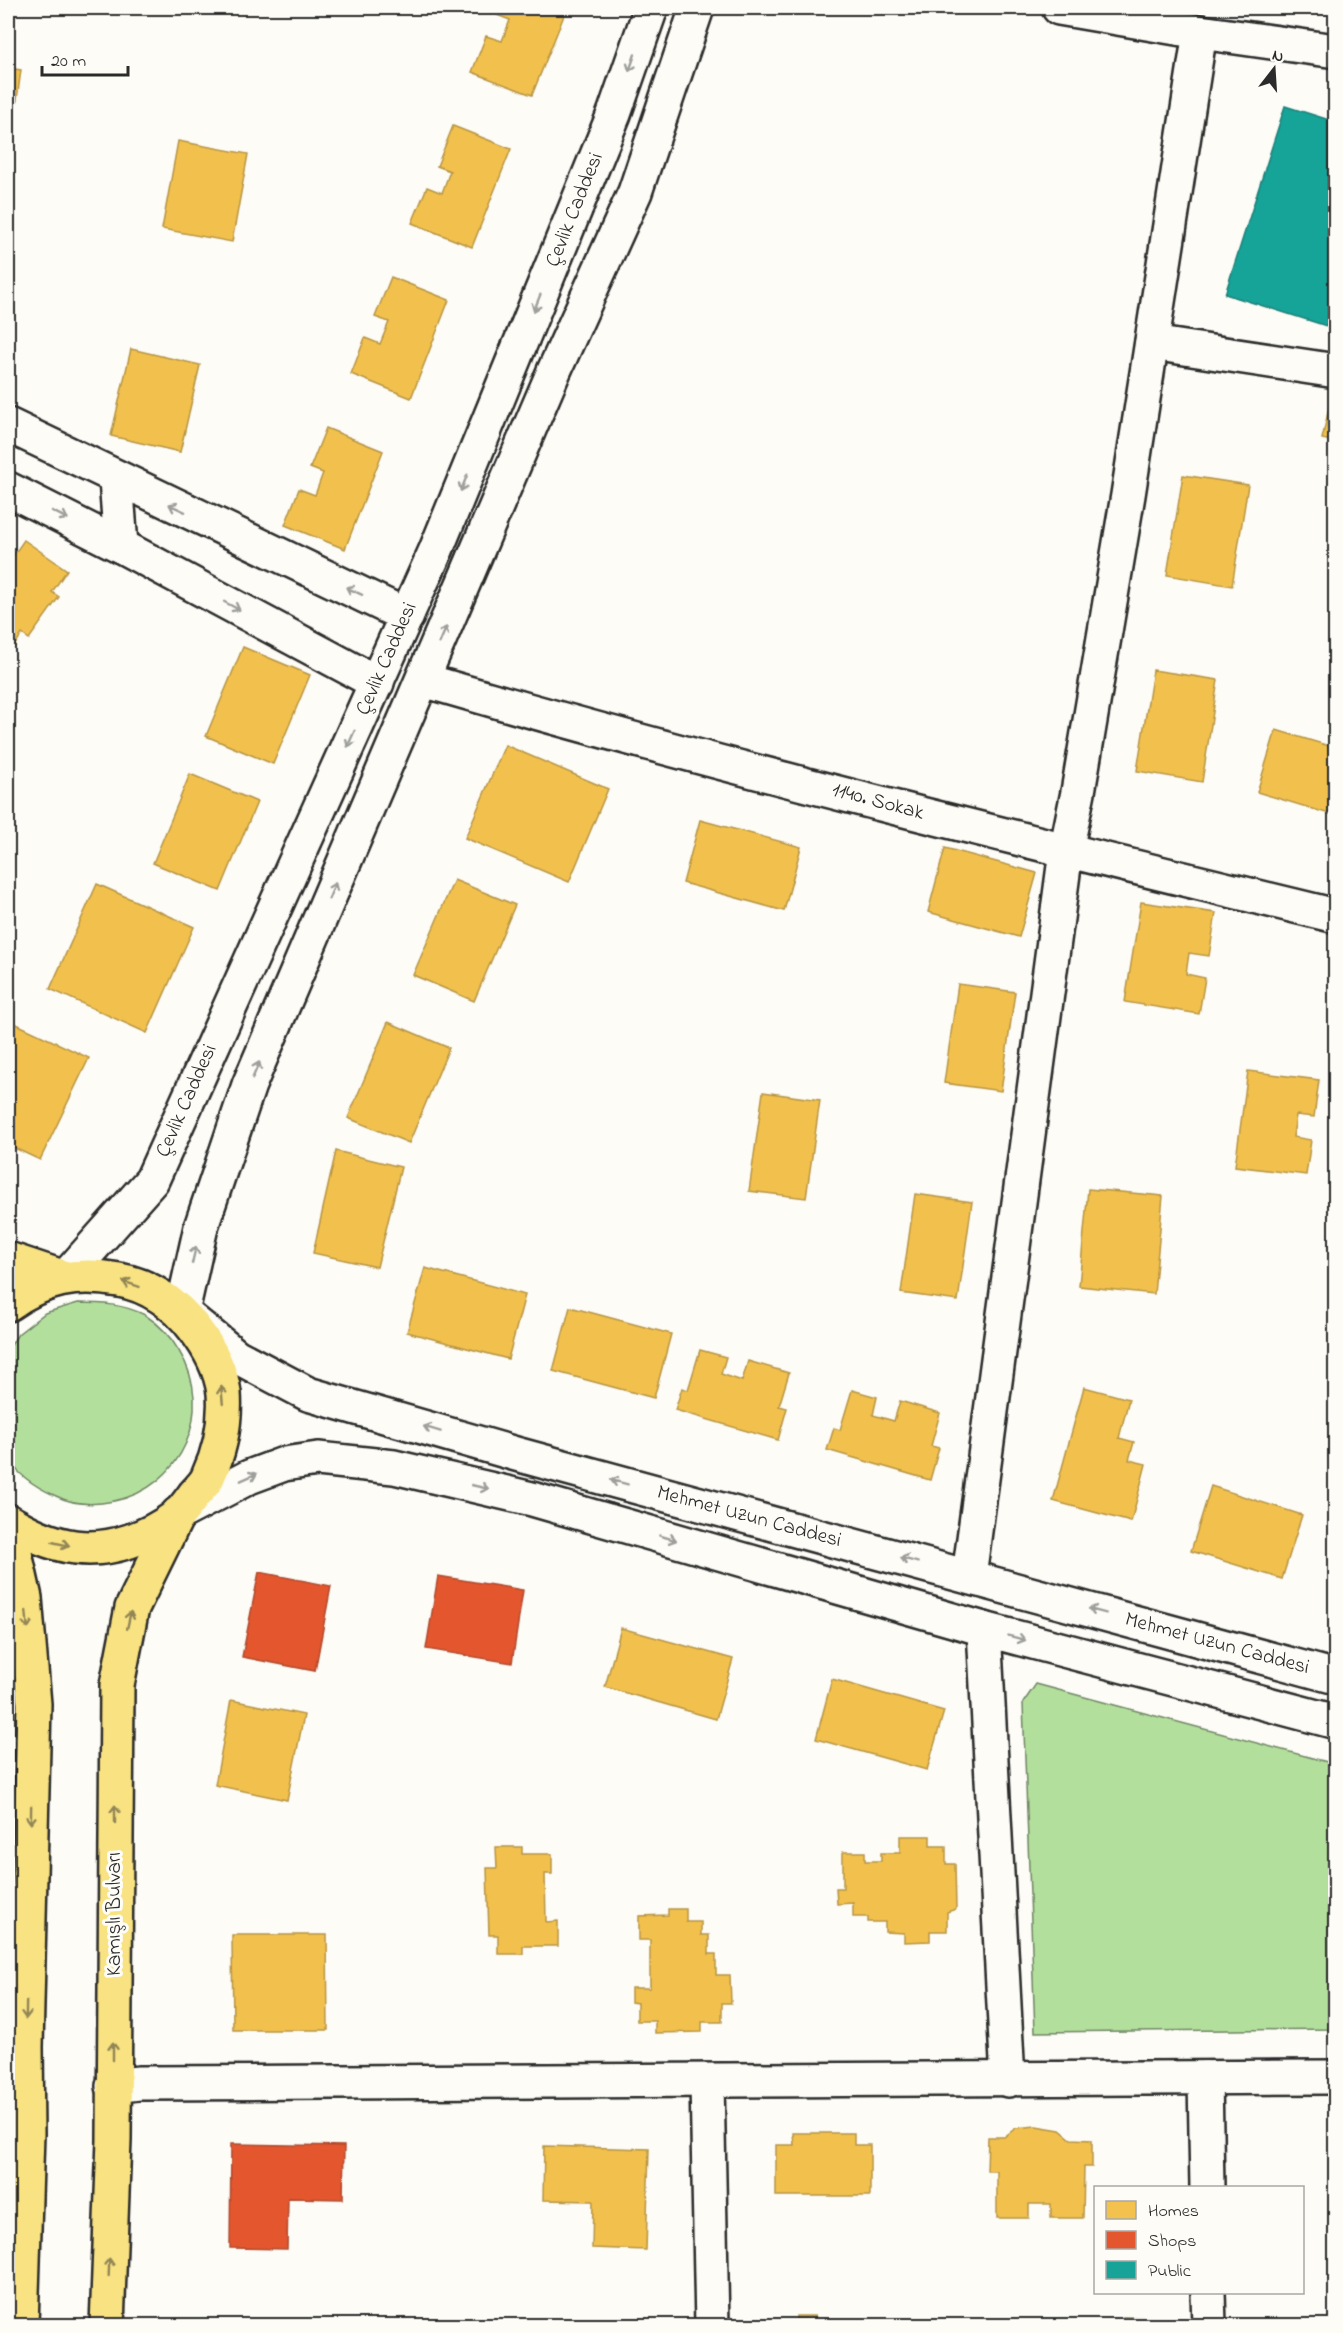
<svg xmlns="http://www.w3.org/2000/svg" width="1343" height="2333" viewBox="0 0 1343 2333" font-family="'Indie Flower',sans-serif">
<rect width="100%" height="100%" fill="#fdfcf7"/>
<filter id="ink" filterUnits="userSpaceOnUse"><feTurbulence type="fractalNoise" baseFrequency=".0167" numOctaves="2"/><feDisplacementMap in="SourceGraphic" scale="12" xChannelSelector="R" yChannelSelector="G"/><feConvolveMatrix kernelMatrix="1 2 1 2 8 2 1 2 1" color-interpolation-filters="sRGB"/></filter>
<g filter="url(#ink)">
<!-- green -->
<g fill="#b3df9d" stroke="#6f8564" stroke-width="1.5">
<path d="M78,1303C102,1303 123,1304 145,1315C159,1324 171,1337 179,1351C216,1411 182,1487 114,1501C95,1505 74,1505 56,1496C38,1488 17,1476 8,1457V1350L18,1334L45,1313Z"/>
<polygon points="1036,1684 1335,1764 1335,2029 1035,2032 1023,1703"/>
</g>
<!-- homes -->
<g fill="#f2c14e" stroke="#b69444" stroke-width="1.5">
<polygon points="500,8 567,8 532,95 472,72 486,36 502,41 510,20 497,15"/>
<polygon points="8,68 21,70 9,158 8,158"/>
<polygon points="453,126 511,149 472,247 412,223 427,187 442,193 450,171 437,166"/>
<polygon points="178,141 248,154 232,242 162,229"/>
<polygon points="391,277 449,300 411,398 351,374 365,338 380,344 389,322 375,317"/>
<polygon points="131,349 200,365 180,452 111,436"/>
<polygon points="1329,408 1336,409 1336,442 1322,439"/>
<polygon points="326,428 383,451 345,549 285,525 299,489 315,495 323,473 310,468"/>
<polygon points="1183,475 1248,485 1232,586 1167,575"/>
<polygon points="24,540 67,570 52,592 59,597 29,639 22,634 8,655 8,563"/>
<polygon points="243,647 310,675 273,764 206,736"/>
<polygon points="1153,670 1218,680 1202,782 1137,771"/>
<polygon points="1276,730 1336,748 1336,816 1257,792"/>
<polygon points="505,745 608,789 569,882 465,838"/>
<polygon points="190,774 257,802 220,891 153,863"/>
<polygon points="700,820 801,847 784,911 683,883"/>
<polygon points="945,848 1037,873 1019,937 928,912"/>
<polygon points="454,880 515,905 474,1001 413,975"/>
<polygon points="97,884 194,927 147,1033 50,989"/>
<polygon points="1141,902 1216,913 1209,956 1189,953 1186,974 1205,978 1199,1014 1125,1002"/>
<polygon points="958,984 1015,992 1001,1091 944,1083"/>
<polygon points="8,1020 89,1058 40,1160 8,1145"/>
<polygon points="388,1022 449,1048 409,1143 348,1118"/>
<polygon points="1248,1071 1319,1080 1314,1117 1296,1115 1293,1137 1311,1140 1306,1175 1235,1166"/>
<polygon points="763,1092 820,1100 806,1198 749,1191"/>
<polygon points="336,1151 401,1167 377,1267 313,1253"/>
<polygon points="1088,1189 1163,1196 1154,1294 1079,1286"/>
<polygon points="915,1194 972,1202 958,1301 901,1293"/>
<polygon points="425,1268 525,1295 508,1359 407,1332"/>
<polygon points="570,1307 671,1334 654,1398 553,1371"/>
<polygon points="700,1350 726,1357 721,1374 742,1381 748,1361 789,1373 779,1406 787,1408 778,1440 675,1410 682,1388 688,1390"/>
<polygon points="1084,1387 1129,1399 1119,1438 1134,1442 1129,1460 1146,1464 1131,1522 1053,1501"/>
<polygon points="852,1390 877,1397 873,1415 894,1421 900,1401 940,1413 931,1446 939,1448 930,1480 827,1450 834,1428 840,1430"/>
<polygon points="1211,1486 1302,1515 1282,1579 1191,1551"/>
<polygon points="621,1628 733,1659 716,1719 605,1687"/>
<polygon points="832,1679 944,1711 927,1770 816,1739"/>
<polygon points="231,1700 304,1715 287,1800 215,1785"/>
<polygon points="900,1836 930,1836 930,1846 946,1846 946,1864 955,1864 956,1909 947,1912 947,1931 930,1931 930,1941 904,1942 904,1933 885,1932 885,1922 868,1922 868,1917 853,1917 853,1903 837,1904 836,1888 843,1888 843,1852 865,1852 865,1861 881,1861 881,1853 900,1853"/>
<polygon points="496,1847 522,1847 522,1854 552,1854 552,1874 545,1874 546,1922 558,1921 558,1946 523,1946 523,1954 498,1954 498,1935 489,1935 487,1868 497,1868"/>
<polygon points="668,1909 686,1909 686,1922 701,1922 701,1935 709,1935 709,1954 716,1954 716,1975 730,1975 731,2003 722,2003 722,2022 702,2022 702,2032 655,2033 655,2021 637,2021 637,2003 631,2002 631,1988 650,1988 650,1940 639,1940 639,1916 668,1915"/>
<polygon points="232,1935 327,1935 328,2030 233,2030"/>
<polygon points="1036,2126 1060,2130 1071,2139 1092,2140 1092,2167 1084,2167 1083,2218 1051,2218 1051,2204 1029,2204 1029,2218 997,2218 997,2171 987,2171 988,2137 1004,2137 1016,2128"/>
<polygon points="793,2133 854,2133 854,2145 870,2145 870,2196 776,2196 776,2145 794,2145"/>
<polygon points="544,2146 649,2149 646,2250 592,2248 593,2201 543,2200"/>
<polygon points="796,2316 815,2316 816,2322 831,2322 831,2326 778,2326 778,2323 796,2322"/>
<polygon points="1123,2317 1157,2318 1157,2326 1123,2326"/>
</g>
<!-- shops -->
<g fill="#e4572e" stroke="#ac4a2d" stroke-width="1.5">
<polygon points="259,1572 331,1586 315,1671 242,1657"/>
<polygon points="438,1576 523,1590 512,1663 426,1649"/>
<polygon points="231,2144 344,2146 343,2199 288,2198 287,2249 230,2248"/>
</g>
<!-- public -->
<polygon fill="#17a398" stroke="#1d7f77" stroke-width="1.5" points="1285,106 1336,122 1336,329 1225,294"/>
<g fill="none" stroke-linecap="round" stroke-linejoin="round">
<defs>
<g id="minor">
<polyline points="1059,8 1200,32 1336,51"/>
<polyline points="1152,343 1336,371"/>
<polyline points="8,425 407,616"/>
<polyline points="116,479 121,546"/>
<polyline points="8,489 121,546 377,683"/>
<path d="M423,680C725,768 1030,842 1336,916"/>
<polyline points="969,1576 1066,851 1078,792 1128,495 1200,32"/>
<polyline points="984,1629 1008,2080"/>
<polyline points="1205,2078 1207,2188"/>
<polyline points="707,2082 712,2326"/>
<polyline points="113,2086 139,2083 1336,2077"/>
<polyline points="1208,2292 1209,2326"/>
</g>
<g id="secondary">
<polyline points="697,8 635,192 554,371 249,1085 201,1227 182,1312 236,1356 308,1394 516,1454 1336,1677"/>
<polyline points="65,1278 152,1180 436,550 614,114 651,8"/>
<polyline points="178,1514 249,1477 284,1464 318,1459 394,1467 532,1499 984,1629 1336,1722"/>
</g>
<g id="trunk">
<polyline points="8,1259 65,1278"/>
<path d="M8,1304C43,1279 77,1272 119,1280C149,1285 176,1304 194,1328C208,1346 221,1369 224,1393C226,1422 220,1451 208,1477C205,1484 199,1489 194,1495C189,1502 183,1510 177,1516C149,1537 111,1552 75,1547C50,1544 29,1533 8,1521"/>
<polyline points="8,1522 25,1598 34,1704 26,2047 27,2134 21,2326"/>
<polyline points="107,2326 114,2140 117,1685 132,1608 178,1514"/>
</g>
</defs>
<!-- minor casing -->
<use href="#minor" stroke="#2b2b2b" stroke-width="38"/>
<!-- secondary casing -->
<use href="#secondary" stroke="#2b2b2b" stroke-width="38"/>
<!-- trunk casing -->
<use href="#trunk" stroke="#2b2b2b" stroke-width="38"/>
<!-- minor -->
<use href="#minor" stroke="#fdfcf7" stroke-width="33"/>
<!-- secondary -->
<use href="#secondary" stroke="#fdfcf7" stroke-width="33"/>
<!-- trunk -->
<use href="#trunk" stroke="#f8e281" stroke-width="33"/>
</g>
<!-- one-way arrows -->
<defs><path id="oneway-shaft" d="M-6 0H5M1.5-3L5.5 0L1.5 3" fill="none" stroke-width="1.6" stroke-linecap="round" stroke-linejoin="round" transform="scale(1.5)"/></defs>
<g stroke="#9e9e9b">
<use href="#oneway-shaft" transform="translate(632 63) rotate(109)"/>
<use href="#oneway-shaft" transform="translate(537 303) rotate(112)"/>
<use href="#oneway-shaft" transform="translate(464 483) rotate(112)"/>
<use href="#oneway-shaft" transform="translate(177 508) rotate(-155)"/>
<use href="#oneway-shaft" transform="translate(60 515) rotate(27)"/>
<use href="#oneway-shaft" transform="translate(354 591) rotate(-155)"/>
<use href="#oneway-shaft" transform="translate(232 606) rotate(28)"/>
<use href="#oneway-shaft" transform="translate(443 635) rotate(-67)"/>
<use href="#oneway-shaft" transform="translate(351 739) rotate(114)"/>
<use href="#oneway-shaft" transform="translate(332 891) rotate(-67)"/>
<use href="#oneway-shaft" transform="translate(256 1070) rotate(-67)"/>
<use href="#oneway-shaft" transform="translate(194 1255) rotate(-77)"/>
<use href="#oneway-shaft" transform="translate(432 1429) rotate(-163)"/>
<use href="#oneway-shaft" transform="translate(249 1477) rotate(-24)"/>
<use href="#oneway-shaft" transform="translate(619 1482) rotate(-165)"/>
<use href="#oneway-shaft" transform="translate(480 1487) rotate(13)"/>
<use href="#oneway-shaft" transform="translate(668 1538) rotate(16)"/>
<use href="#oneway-shaft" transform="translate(909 1560) rotate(-165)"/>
<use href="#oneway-shaft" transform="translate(1097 1611) rotate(-165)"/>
<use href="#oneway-shaft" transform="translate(1017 1638) rotate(15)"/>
</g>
<g stroke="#928656">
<use href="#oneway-shaft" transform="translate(131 1284) rotate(-161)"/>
<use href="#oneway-shaft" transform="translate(222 1395) rotate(-95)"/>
<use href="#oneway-shaft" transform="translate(61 1544) rotate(13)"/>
<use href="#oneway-shaft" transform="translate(27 1620) rotate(85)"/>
<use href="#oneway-shaft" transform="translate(129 1620) rotate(-78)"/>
<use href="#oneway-shaft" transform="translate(115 1814) rotate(-90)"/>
<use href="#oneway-shaft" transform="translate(31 1815) rotate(91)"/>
<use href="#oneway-shaft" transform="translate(26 2010) rotate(91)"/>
<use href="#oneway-shaft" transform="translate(113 2051) rotate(-90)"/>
<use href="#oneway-shaft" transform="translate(109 2267) rotate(-88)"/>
</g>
</g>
<g text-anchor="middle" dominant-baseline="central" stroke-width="6" stroke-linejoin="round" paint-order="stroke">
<!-- street labels -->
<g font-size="21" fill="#2b2b2b" stroke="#fdfcf7">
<text transform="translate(575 210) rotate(-68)">Çevlik Caddesi</text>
<text transform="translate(387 659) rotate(-66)">Çevlik Caddesi</text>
<text transform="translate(878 802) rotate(15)">1140. Sokak</text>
<text transform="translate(187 1101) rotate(-66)">Çevlik Caddesi</text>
<text transform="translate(749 1517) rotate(15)">Mehmet Uzun Caddesi</text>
<text transform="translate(1217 1644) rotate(15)">Mehmet Uzun Caddesi</text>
<text transform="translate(115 1914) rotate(-90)">Kamışlı Bulvarı</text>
</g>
</g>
<!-- margin -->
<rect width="1343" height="2333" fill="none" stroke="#fdfcf7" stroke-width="30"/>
<rect x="15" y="15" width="1313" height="2303" fill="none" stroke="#2b2b2b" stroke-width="2" filter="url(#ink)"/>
<!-- legend -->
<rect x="1094" y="2186" width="210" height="108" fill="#fdfcf7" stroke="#a9a8a5" stroke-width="1.5"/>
<rect x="1106" y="2201" width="30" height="18" fill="#f2c14e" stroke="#a9a8a5" stroke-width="1.5"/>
<text x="1148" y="2216" font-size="18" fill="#2b2b2b">Homes</text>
<rect x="1106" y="2231" width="30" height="18" fill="#e4572e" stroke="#a9a8a5" stroke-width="1.5"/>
<text x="1148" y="2246" font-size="18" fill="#2b2b2b">Shops</text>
<rect x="1106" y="2261" width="30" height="18" fill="#17a398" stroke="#a9a8a5" stroke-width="1.5"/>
<text x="1148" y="2276" font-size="18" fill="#2b2b2b">Public</text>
<!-- north arrow -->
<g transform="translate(1274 69) rotate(17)" stroke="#fdfcf7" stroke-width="4.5" paint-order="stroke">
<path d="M0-4.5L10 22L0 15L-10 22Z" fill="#2b2b2b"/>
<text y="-9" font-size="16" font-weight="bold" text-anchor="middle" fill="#2b2b2b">N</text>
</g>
<!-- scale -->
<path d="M42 66v9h86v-9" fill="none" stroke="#2b2b2b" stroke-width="3"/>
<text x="51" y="66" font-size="18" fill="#2b2b2b" stroke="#fdfcf7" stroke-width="4.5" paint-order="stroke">20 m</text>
</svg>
